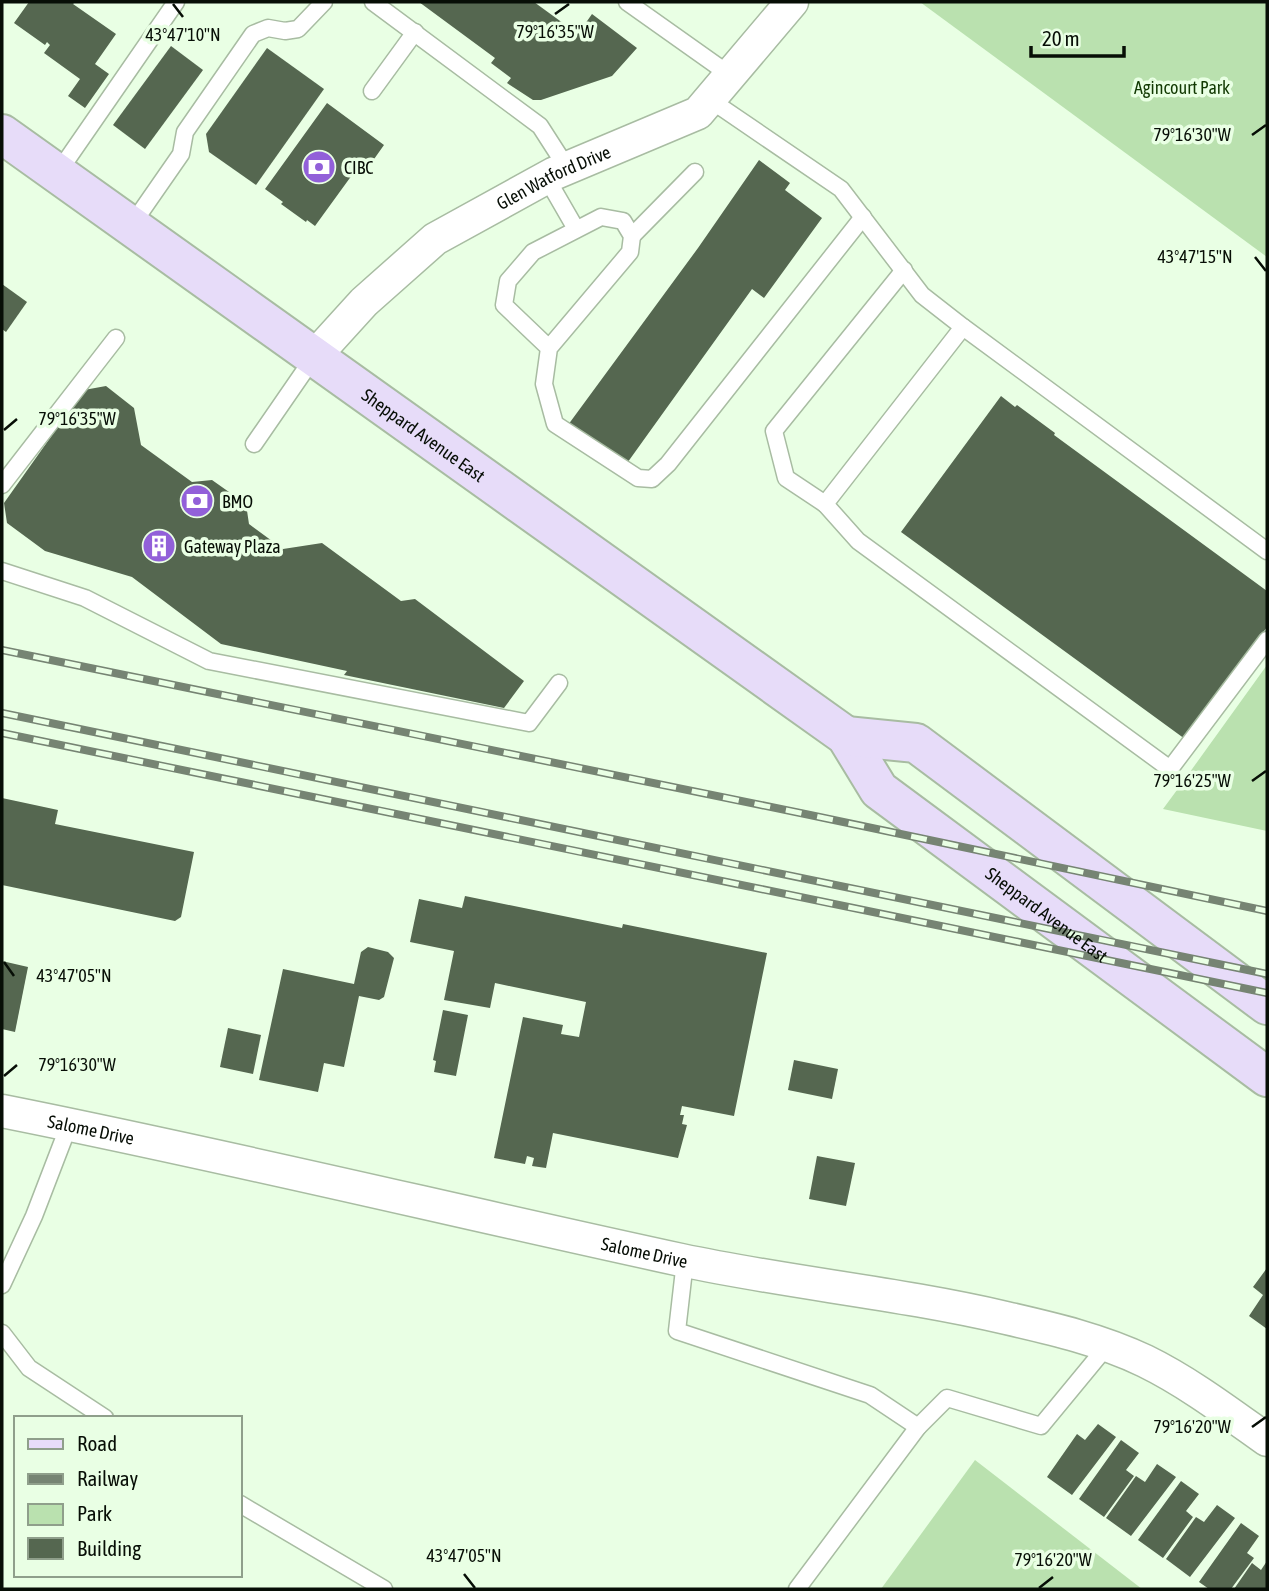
<svg xmlns="http://www.w3.org/2000/svg" width="1269" height="1591" viewBox="0 0 1269 1591" font-family="'Asap Condensed',sans-serif">
<rect width="100%" height="100%" fill="#e9ffe4"/>
<!-- green -->
<g fill="#bae1af">
<polygon points="920,2 1267,2 1267,257"/>
<polygon points="1267,665 1267,831 1163,809 1177,790"/>
<polygon points="975,1460 1142,1589 881,1589"/>
</g>
<!-- building -->
<g fill="#556750">
<polygon points="29,2 75,2 73,4 116,34 95,64 109,74 85,108 68,96 80,79 44,53 50,45 47,42 45,45 14,23"/>
<polygon points="419,2 534,2 578,34 592,14 637,48 612,76 541,100 533,100 507,83 511,78 491,63 495,58"/>
<polygon points="171,46 203,70 145,149 113,125"/>
<polygon points="267,48 324,89 256,185 209,152 206,134"/>
<polygon points="327,103 384,145 367,169 360,164 315,226 307,220 306,222 281,204 283,202 265,189"/>
<polygon points="759,160 790,183 785,190 822,218 764,298 752,289 625,466 568,425 698,248"/>
<polygon points="2,284 27,302 6,332 2,329"/>
<polygon points="106,386 134,408 141,445 192,482 212,480 246,504 249,524 283,549 322,543 401,601 415,599 524,681 504,708 344,675 347,671 221,644 132,577 45,551 7,523 4,503 84,390"/>
<polygon points="1001,396 1015,407 1017,405 1055,433 1054,435 1267,591 1267,627 1185,739 901,532"/>
<polygon points="2,798 58,810 55,824 194,852 181,917 175,921 2,885"/>
<polygon points="465,896 622,928 623,924 767,953 734,1116 682,1106 680,1115 684,1115 682,1124 687,1125 678,1158 553,1133 546,1168 532,1166 534,1158 527,1156 525,1164 494,1158 523,1017 563,1025 561,1034 579,1037 586,1002 495,983 490,1008 444,1000 454,951 410,942 419,899 462,908"/>
<polygon points="368,947 388,952 394,958 384,997 379,1000 359,996 344,1067 324,1063 318,1092 259,1080 283,969 354,984 361,952"/>
<polygon points="2,961 28,967 15,1032 2,1029"/>
<polygon points="443,1010 468,1015 456,1076 434,1072 436,1061 433,1060"/>
<polygon points="228,1028 261,1035 253,1074 220,1067"/>
<polygon points="794,1060 838,1069 832,1099 788,1090"/>
<polygon points="817,1156 855,1163 846,1206 809,1199"/>
<polygon points="1267,1268 1267,1329 1249,1316 1263,1295 1253,1287"/>
<polygon points="1098,1424 1116,1437 1072,1495 1047,1477 1077,1434 1085,1440"/>
<polygon points="1121,1440 1139,1453 1126,1470 1134,1476 1104,1517 1079,1499"/>
<polygon points="1157,1464 1176,1477 1131,1536 1106,1518 1136,1476 1145,1482"/>
<polygon points="1181,1481 1199,1494 1186,1511 1193,1517 1163,1558 1138,1540"/>
<polygon points="1217,1505 1235,1518 1190,1577 1166,1559 1196,1517 1204,1522"/>
<polygon points="1241,1523 1259,1536 1247,1553 1254,1558 1231,1589 1209,1589 1199,1582"/>
<polygon points="1267,1561 1267,1589 1234,1589 1252,1563 1261,1570"/>
</g>
<g fill="none" stroke-linecap="round" stroke-linejoin="round">
<defs>
<g id="service">
<polyline points="373,2 540,126 567,168"/>
<polyline points="627,2 730,75"/>
<polyline points="372,91 415,32"/>
<polyline points="709,99 841,189 922,295 963,327 1267,551"/>
<polyline points="57,174 176,2"/>
<polyline points="546,177 576,229"/>
<polyline points="131,226 181,154 185,132 253,34 268,28 285,31 298,29 324,2"/>
<polyline points="632,236 695,172"/>
<polyline points="963,327 825,504 858,541 1170,769 1267,640"/>
<polyline points="549,348 504,305 508,281 533,252 601,217 623,221 632,236 630,252 549,348 544,384 555,424 638,478 652,479 668,464 863,217"/>
<polyline points="254,444 314,357"/>
<polyline points="2,485 116,338"/>
<polyline points="825,504 786,478 774,431 904,270"/>
<polyline points="2,571 85,598 209,661 529,723 559,683"/>
<polyline points="685,1261 677,1331 870,1395 918,1427"/>
<polyline points="2,1285 34,1216 69,1125"/>
<polyline points="2,1333 29,1368 105,1418"/>
<polyline points="240,1504 384,1589"/>
<polyline points="797,1589 918,1427 947,1398 1041,1426 1107,1346"/>
</g>
<g id="minor">
<path id="s1" d="M314,357L364,302L435,239L553,174L698,113L792,2"/>
<path id="s2" d="M2,1111C229,1156 454,1211 681,1260C789,1283 899,1293 1006,1318C1054,1329 1101,1340 1145,1361C1188,1382 1229,1413 1267,1440"/>
</g>
<g id="secondary">
<path id="s3" d="M2,134L846,736L879,790L1267,1077"/>
<polyline points="846,736 916,743 1267,1005"/>
</g>
</defs>
<!-- service casing -->
<use href="#service" stroke="#a8bca2" stroke-width="19"/>
<!-- minor casing -->
<use href="#minor" stroke="#a8bca2" stroke-width="35"/>
<!-- secondary casing -->
<use href="#secondary" stroke="#a8bca2" stroke-width="42"/>
<!-- service -->
<use href="#service" stroke="#fff" stroke-width="16"/>
<!-- minor -->
<use href="#minor" stroke="#fff" stroke-width="32"/>
<!-- secondary -->
<use href="#secondary" stroke="#e7dcf9" stroke-width="38"/>
<defs>
<g id="rail">
<polyline points="2,650 810,815 1267,911"/>
<polyline points="2,713 1267,974"/>
<polyline points="2,733 1267,993"/>
</g>
</defs>
<!-- rail casing -->
<use href="#rail" stroke="#768473" stroke-width="8"/>
<!-- rail -->
<use href="#rail" stroke="#e9ffe4" stroke-width="5" stroke-dasharray="16" stroke-linecap="butt"/>
</g>
<!-- ticks -->
<path fill="none" stroke="#070e06" stroke-width="2.5" d="M173,4L183,17M555,14L569,4M1252,135L1266,125M1255,257L1266,271M4,430L17,419M1252,781L1266,771M4,962L14,976M4,1076L17,1065M1252,1427L1266,1417M464,1574L475,1588M1039,1588L1053,1577"/>
<!-- icons -->
<defs>
<symbol id="bank-disc" viewBox="-11 -11 22 22"><circle r="9.5" fill="#9260d9" stroke="#e9ffe4"/><path d="M-6-4H6V4H-6ZM0-2.3a2.3 2.3 0 1 0 0 4.6a2.3 2.3 0 1 0 0-4.6Z" fill="#fff"/></symbol>
<symbol id="building-disc" viewBox="-11 -11 22 22"><circle r="9.5" fill="#9260d9" stroke="#e9ffe4"/><path d="M-4-6H4V6H1V3H-1V6H-4ZM-2.5-4.3h1.7v1.8h-1.7ZM.8-4.3h1.7v1.8H.8ZM-2.5-1h1.7V.8h-1.7ZM.8-1h1.7V.8H.8Z" fill="#fff"/></symbol>
</defs>
<g fill-rule="evenodd">
<use href="#bank-disc" x="300" y="148" width="38" height="38"/>
<use href="#bank-disc" x="178" y="482" width="38" height="38"/>
<use href="#building-disc" x="140" y="527" width="38" height="38"/>
</g>
<g text-anchor="middle" dominant-baseline="central" stroke-width="7" stroke-linejoin="round" paint-order="stroke">
<!-- park labels -->
<g font-size="18" fill="#113902" stroke="#e9ffe4">
<text x="1182" y="87">Agincourt Park</text>
</g>
<!-- poi labels -->
<g font-size="18" fill="#070e06" stroke="#e9ffe4" text-anchor="start">
<text x="344" y="167">CIBC</text>
<text x="222" y="501">BMO</text>
<text x="184" y="546">Gateway Plaza</text>
</g>
<!-- street labels -->
<g font-size="18" fill="#070e06" stroke="#e9ffe4">
<text stroke="none"><textPath href="#s1" startOffset="303">Glen Watford Drive</textPath></text>
<text stroke="none"><textPath href="#s3" startOffset="518">Sheppard Avenue East</textPath></text>
<text stroke="none"><textPath href="#s3" startOffset="1309">Sheppard Avenue East</textPath></text>
<text stroke="none"><textPath href="#s2" startOffset="91">Salome Drive</textPath></text>
<text stroke="none"><textPath href="#s2" startOffset="658">Salome Drive</textPath></text>
</g>
</g>
<g font-size="18" text-anchor="middle" fill="#070e06" stroke="#e9ffe4" stroke-width="7" stroke-linejoin="round" paint-order="stroke">
<text x="555" y="38">79°16'35"W</text>
<text x="183" y="41">43°47'10"N</text>
<text x="1192" y="141">79°16'30"W</text>
<text x="1195" y="263">43°47'15"N</text>
<text x="77" y="425">79°16'35"W</text>
<text x="1192" y="787">79°16'25"W</text>
<text x="74" y="982">43°47'05"N</text>
<text x="77" y="1071">79°16'30"W</text>
<text x="1192" y="1433">79°16'20"W</text>
<text x="464" y="1562">43°47'05"N</text>
<text x="1053" y="1566">79°16'20"W</text>
</g>
<!-- border -->
<rect width="1269" height="1591" fill="none" stroke="#070e06" stroke-width="7"/>
<!-- legend -->
<rect x="14" y="1416" width="228" height="161" fill="#e9ffe4" stroke="#8f9f8b" stroke-width="2"/>
<rect x="28" y="1439" width="35" height="10" fill="#e7dcf9" stroke="#8f9f8b" stroke-width="2"/>
<text x="77" y="1451" font-size="21" fill="#070e06">Road</text>
<rect x="28" y="1474" width="35" height="10" fill="#768473" stroke="#8f9f8b" stroke-width="2"/>
<text x="77" y="1486" font-size="21" fill="#070e06">Railway</text>
<rect x="28" y="1504" width="35" height="21" fill="#bae1af" stroke="#8f9f8b" stroke-width="2"/>
<text x="77" y="1521" font-size="21" fill="#070e06">Park</text>
<rect x="28" y="1538" width="35" height="21" fill="#556750" stroke="#8f9f8b" stroke-width="2"/>
<text x="77" y="1556" font-size="21" fill="#070e06">Building</text>
<!-- scale -->
<path d="M1031 46v10h93v-10" fill="none" stroke="#070e06" stroke-width="3.5"/>
<text x="1042" y="46" font-size="21" fill="#070e06" stroke="#e9ffe4" stroke-width="5" paint-order="stroke">20 m</text>
</svg>
